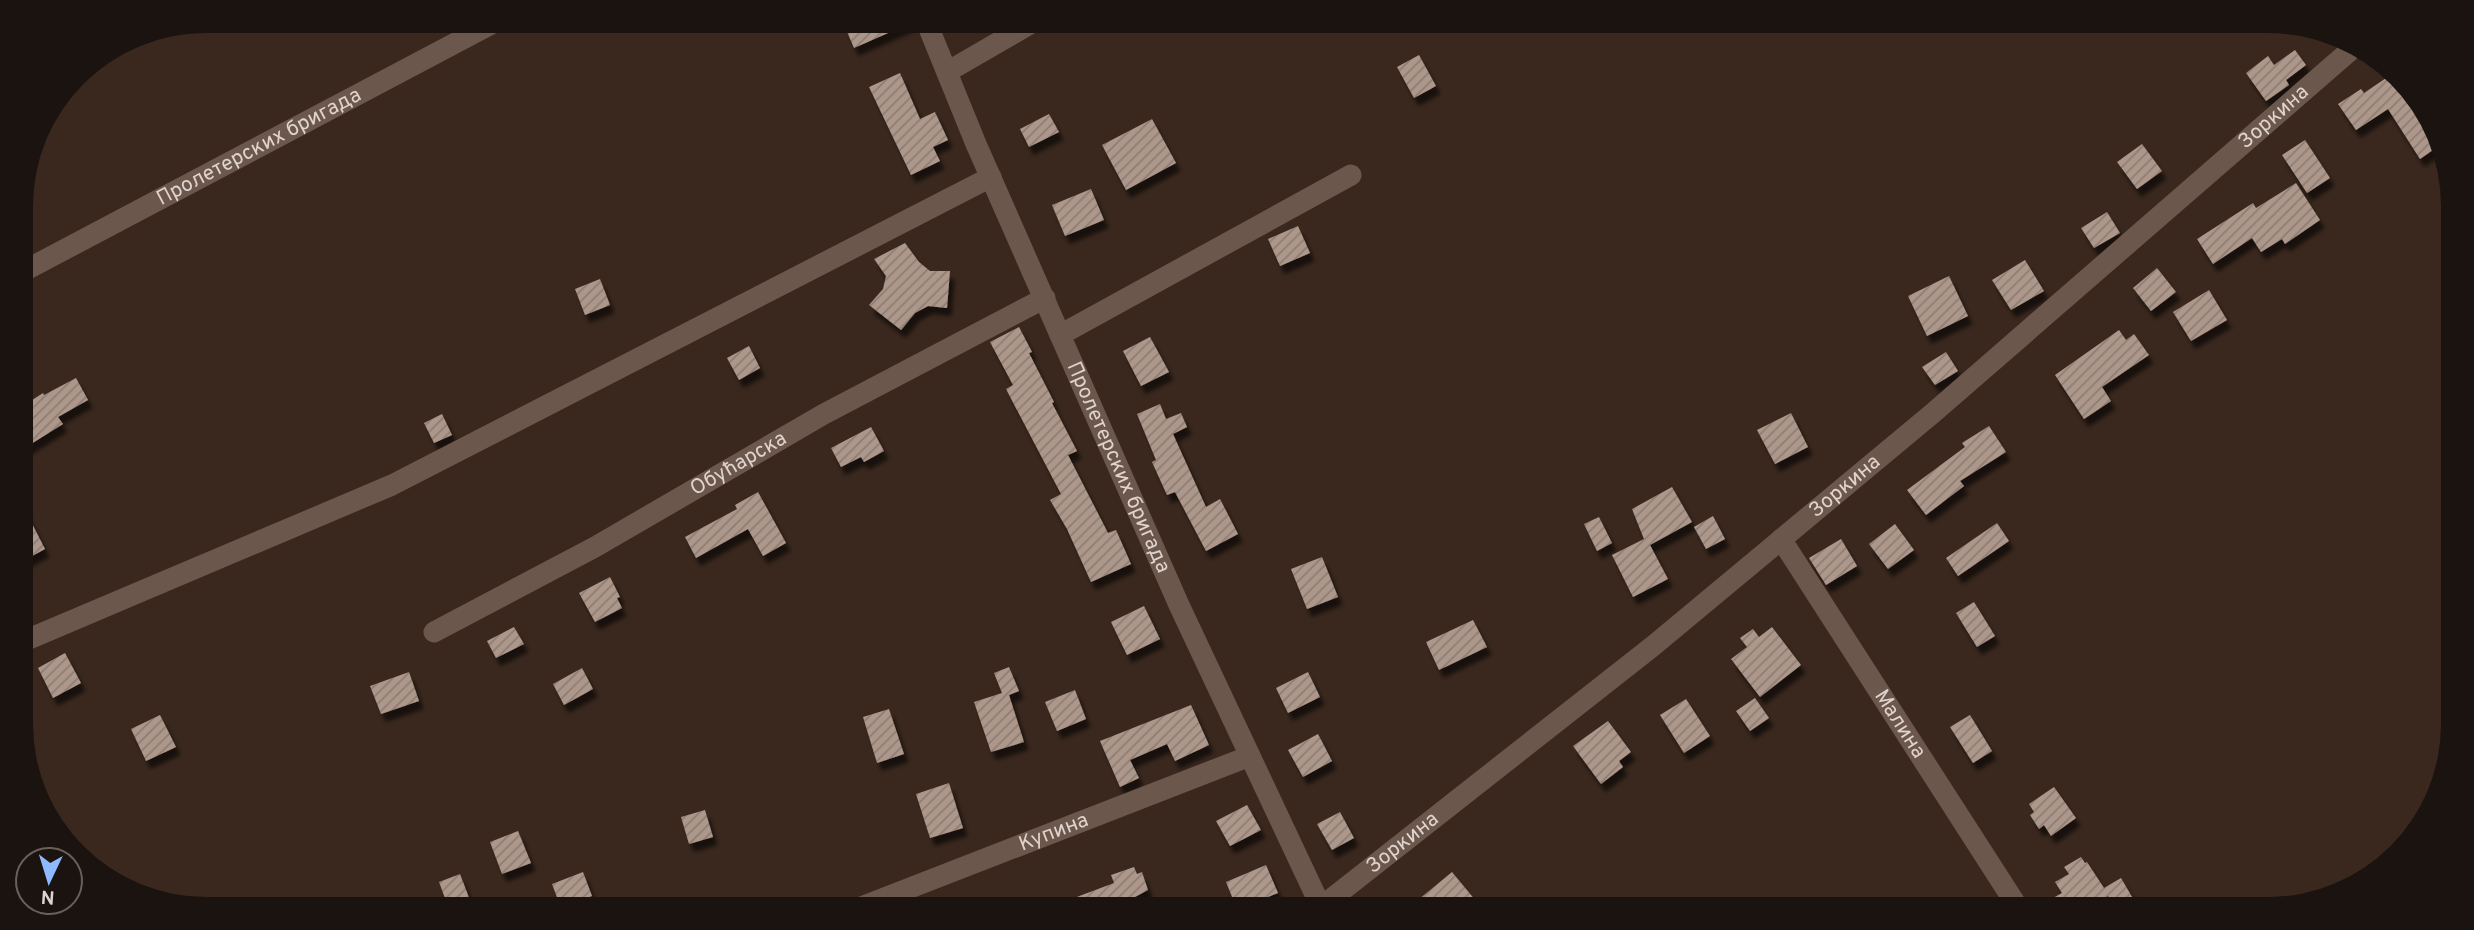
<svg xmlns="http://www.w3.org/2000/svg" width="2474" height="930" viewBox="0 0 2474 930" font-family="Overpass,sans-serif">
<defs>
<pattern id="building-hatch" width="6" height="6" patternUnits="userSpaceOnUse" patternTransform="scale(1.75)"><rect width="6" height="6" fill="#ad978b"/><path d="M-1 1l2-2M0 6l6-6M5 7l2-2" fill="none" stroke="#8d7d74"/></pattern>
<filter id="shadow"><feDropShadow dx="4.5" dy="8" stdDeviation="2" flood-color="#0009"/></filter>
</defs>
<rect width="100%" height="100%" fill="#3a281e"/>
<!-- building -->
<g fill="url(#building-hatch)" filter="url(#shadow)">
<polygon points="859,21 913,21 913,22 854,48 845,27"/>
<polygon points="2295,50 2306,65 2286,80 2289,85 2266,101 2246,73 2268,56 2274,65"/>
<polygon points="1419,55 1436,86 1414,98 1397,67"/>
<polygon points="900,73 920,119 935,112 948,140 933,147 940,161 911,175 869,87"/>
<polygon points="2392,74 2405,83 2411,92 2436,148 2420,159 2388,109 2356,130 2338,104 2361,89 2364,93"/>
<polygon points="1049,114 1059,132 1029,147 1020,129"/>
<polygon points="1152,119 1176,163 1126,190 1102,145"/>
<polygon points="2305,140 2330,178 2307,193 2282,155"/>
<polygon points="2142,144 2162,171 2137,189 2117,162"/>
<polygon points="2296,183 2320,220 2285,244 2282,239 2261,252 2252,238 2213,264 2197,239 2253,203 2256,208"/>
<polygon points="1091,189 1104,220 1065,236 1052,205"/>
<polygon points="2107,212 2120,233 2094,248 2081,228"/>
<polygon points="1298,226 1310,253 1280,266 1268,239"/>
<polygon points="905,243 919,262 930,271 950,271 947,308 928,306 915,313 901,330 869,305 883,289 886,276 874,259"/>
<polygon points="2025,260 2044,291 2011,310 1992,280"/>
<polygon points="2157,268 2176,292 2151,311 2133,288"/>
<polygon points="1949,276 1968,316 1927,336 1908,296"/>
<polygon points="600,279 610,305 585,315 575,289"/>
<polygon points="2209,290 2227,320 2191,341 2173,312"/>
<polygon points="1019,327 1032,352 1029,353 1054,402 1052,403 1077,451 1068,455 1108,533 1116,530 1131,564 1091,582 1067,529 1050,500 1061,494 1006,389 1013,385 990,342"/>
<polygon points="2119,330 2126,340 2134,334 2149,355 2102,387 2111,401 2084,419 2055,375"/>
<polygon points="1150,337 1169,372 1141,386 1123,351"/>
<polygon points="749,346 760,368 739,380 727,358"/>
<polygon points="1946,352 1958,371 1935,385 1922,367"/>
<polygon points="76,378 88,400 58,417 63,424 23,449 23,406 43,393 44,395"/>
<polygon points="1160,404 1166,419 1181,413 1187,427 1173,434 1206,507 1220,499 1238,534 1206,551 1175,492 1167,495 1152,462 1156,460 1137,414"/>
<polygon points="1791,413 1808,447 1775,464 1757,430"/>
<polygon points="442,414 452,435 434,443 424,423"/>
<polygon points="1989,426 2006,452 1960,481 1964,486 1926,515 1907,490 1965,447 1962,443"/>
<polygon points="871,427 884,451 864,462 861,457 841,467 831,448"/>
<polygon points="1672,487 1692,522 1650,545 1668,579 1633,597 1612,555 1644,539 1632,509"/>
<polygon points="758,492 786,543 763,556 748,529 696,558 685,537 737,509 735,505"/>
<polygon points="23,506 45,549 23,561"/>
<polygon points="1713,516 1725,539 1706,549 1694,527"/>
<polygon points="1599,517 1612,543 1597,551 1584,524"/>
<polygon points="1997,523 2009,541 1958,576 1946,558"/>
<polygon points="1895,524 1914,550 1888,569 1869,544"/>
<polygon points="1841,539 1857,566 1826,585 1809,558"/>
<polygon points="1322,557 1338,597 1307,609 1291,569"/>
<polygon points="610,577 620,597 617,598 622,608 595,622 579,593"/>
<polygon points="1974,602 1995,636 1977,647 1956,613"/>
<polygon points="1144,606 1160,639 1127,655 1111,622"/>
<polygon points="1473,620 1487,647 1439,670 1426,642"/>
<polygon points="514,627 524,644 496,658 487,641"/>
<polygon points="1772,627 1801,665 1760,697 1731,659 1747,647 1740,638 1753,629 1759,637"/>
<polygon points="65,653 81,683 53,698 38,668"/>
<polygon points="1009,667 1019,691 1009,695 1024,742 991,752 974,702 1002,693 994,673"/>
<polygon points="582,668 593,689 564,705 553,684"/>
<polygon points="409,672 419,701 381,714 370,686"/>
<polygon points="1308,672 1320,697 1288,713 1276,688"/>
<polygon points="1075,690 1086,719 1057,731 1045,702"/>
<polygon points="1755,698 1769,718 1750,731 1736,711"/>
<polygon points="1686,699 1710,736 1684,753 1660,715"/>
<polygon points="1191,705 1209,745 1175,761 1167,744 1130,760 1139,778 1120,787 1100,741"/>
<polygon points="889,709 904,754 877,763 863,717"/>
<polygon points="160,715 176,747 146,761 131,729"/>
<polygon points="1970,715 1992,751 1973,763 1950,727"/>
<polygon points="1608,721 1631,752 1619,761 1623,767 1601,784 1573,746"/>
<polygon points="1318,734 1332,761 1303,777 1288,750"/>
<polygon points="949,783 963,828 930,838 916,794"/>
<polygon points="2054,787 2076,818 2051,836 2044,825 2039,829 2030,815 2034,812 2029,804"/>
<polygon points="1247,805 1261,830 1230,846 1216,821"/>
<polygon points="705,810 713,837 689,844 681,817"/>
<polygon points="1340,812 1354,838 1332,850 1317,824"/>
<polygon points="518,831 531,863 502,874 490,842"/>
<polygon points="2081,857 2085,863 2087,862 2104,888 2121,878 2135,902 2124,909 2115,909 2108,896 2089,909 2060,909 2053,898 2062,893 2055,882 2069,874 2064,867"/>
<polygon points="1266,865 1278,893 1237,909 1226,882"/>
<polygon points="1134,867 1137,874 1142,872 1148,890 1133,898 1138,909 1050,909 1050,907 1114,883 1111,875"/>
<polygon points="583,872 592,896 570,904 568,897 558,900 552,884"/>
<polygon points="1452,872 1476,901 1467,909 1407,909"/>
<polygon points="460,874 471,903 449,909 439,882"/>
</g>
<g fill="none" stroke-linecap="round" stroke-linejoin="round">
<!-- street -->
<g stroke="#6c574d" stroke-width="21">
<polyline points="947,72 1035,21"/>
<path id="s1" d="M22,272L497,21"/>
<polyline points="1060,335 1351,175"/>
<path id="s2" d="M1781,539L2019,909"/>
<path id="s3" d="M434,632L595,547L824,414L1045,298"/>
<polyline points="24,641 392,485 991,177"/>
<path id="s4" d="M856,909L1250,756"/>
</g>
<!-- secondary -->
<path stroke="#6c574d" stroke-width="21" id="s5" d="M926,21L976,144L1179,605L1321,907L1653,646L1933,413L2353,48"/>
</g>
<g text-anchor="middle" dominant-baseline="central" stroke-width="7" stroke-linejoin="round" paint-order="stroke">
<!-- street labels -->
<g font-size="21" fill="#dfd3cd" stroke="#1b130f">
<text stroke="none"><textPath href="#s5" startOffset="2208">Зоркина</textPath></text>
<text stroke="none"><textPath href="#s1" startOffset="268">Пролетерских бригада</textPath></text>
<text stroke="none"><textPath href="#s3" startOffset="348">Обућарска</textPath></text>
<text stroke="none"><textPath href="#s5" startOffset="486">Пролетерских бригада</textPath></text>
<text stroke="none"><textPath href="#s5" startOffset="1642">Зоркина</textPath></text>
<text stroke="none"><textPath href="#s2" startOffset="220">Малина</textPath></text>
<text stroke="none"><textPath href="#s4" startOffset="212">Купина</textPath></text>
<text stroke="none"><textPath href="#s5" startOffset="1074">Зоркина</textPath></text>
</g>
</g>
<!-- crop -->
<path d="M0 0H2474V930H0ZM206 33H2268A173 173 0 0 1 2441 206V724A173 173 0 0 1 2268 897H206A173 173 0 0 1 33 724V206A173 173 0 0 1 206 33Z" fill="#1b130f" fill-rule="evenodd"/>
<!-- north arrow -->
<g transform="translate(49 881) rotate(184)"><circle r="33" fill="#1b130f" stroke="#69605b" stroke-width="2"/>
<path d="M0-5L12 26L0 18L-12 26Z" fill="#8eb9fd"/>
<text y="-10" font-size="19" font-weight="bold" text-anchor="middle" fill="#dfd3cd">N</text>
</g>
</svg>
